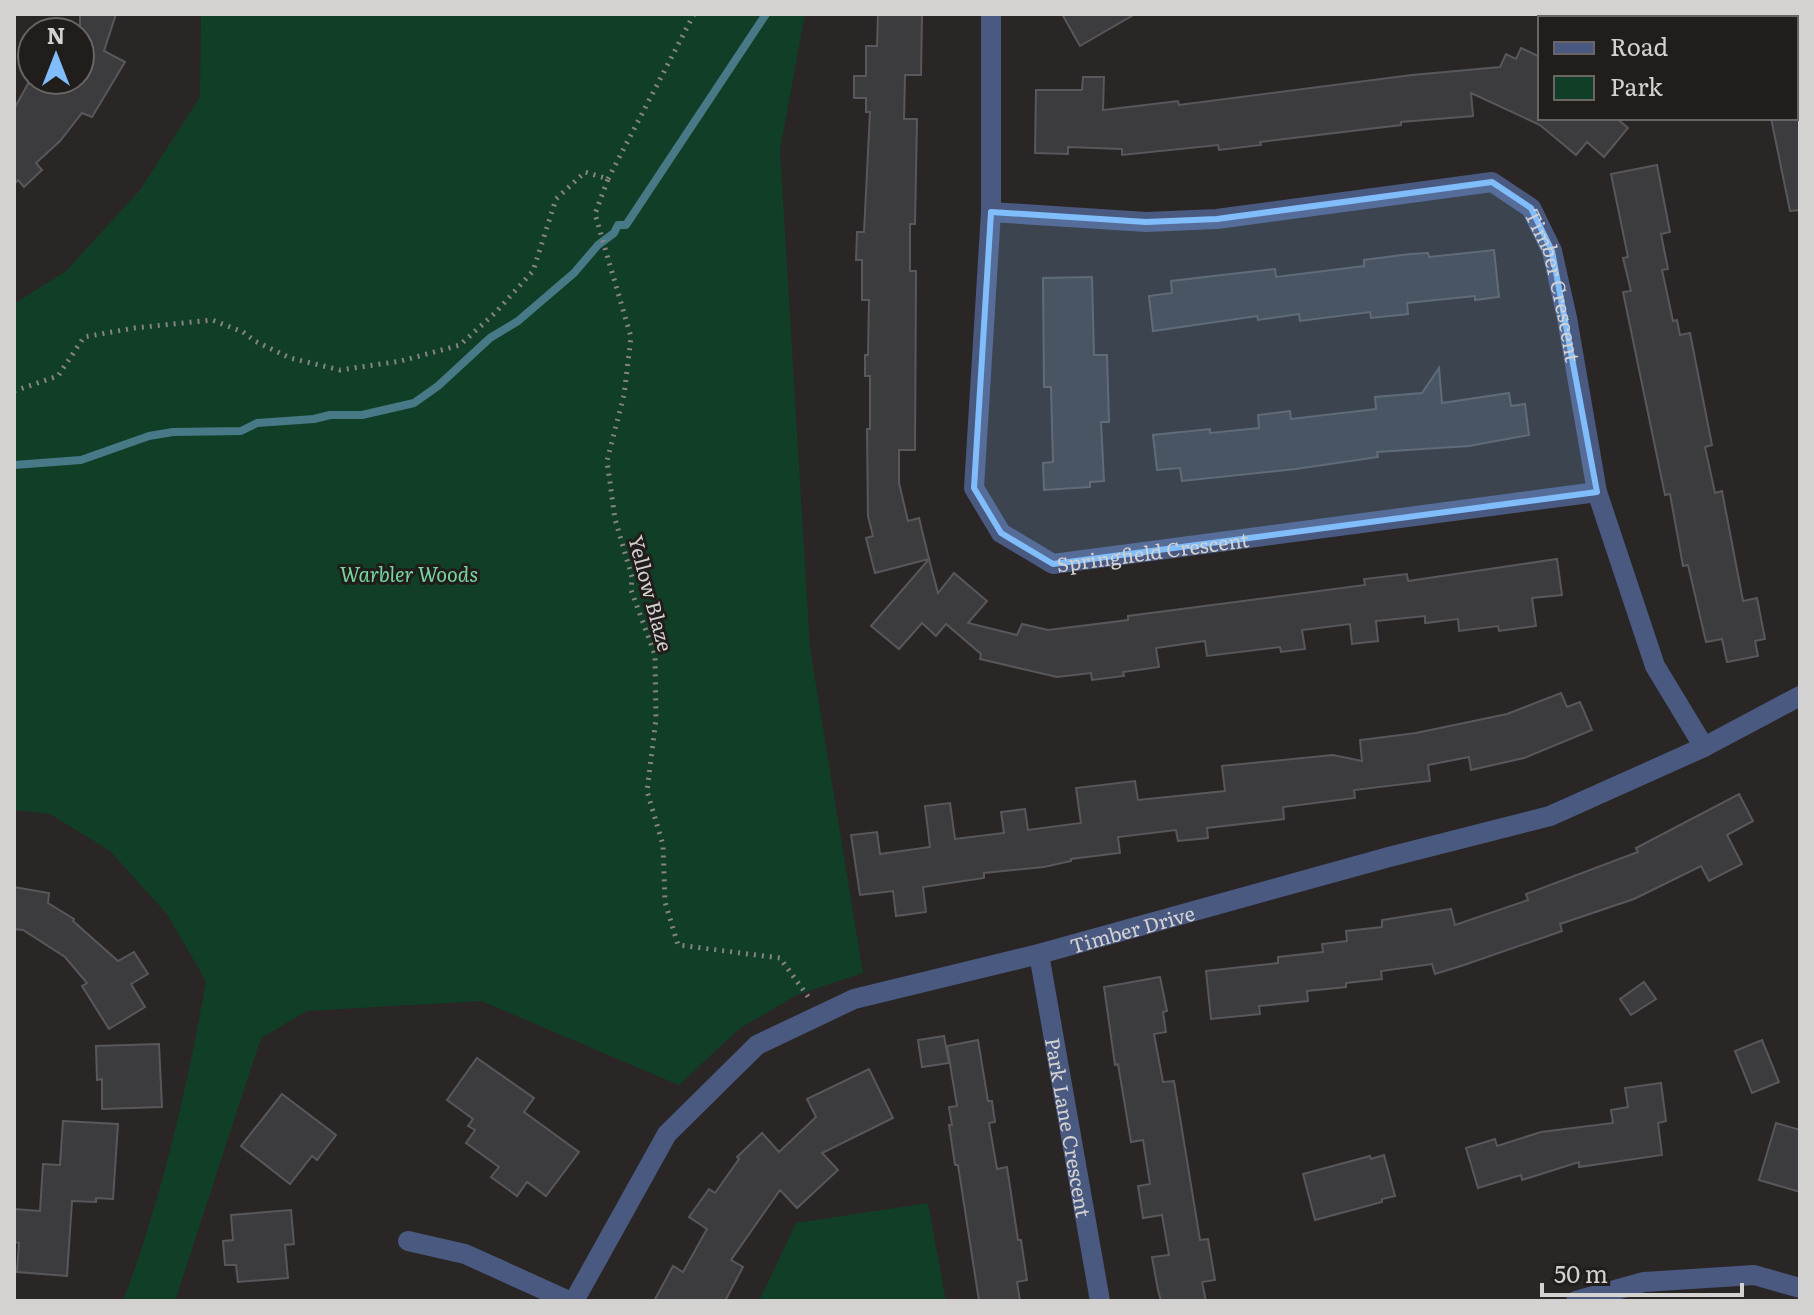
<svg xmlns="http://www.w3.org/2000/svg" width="1814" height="1315" viewBox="0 0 1814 1315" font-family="Literata,serif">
<rect width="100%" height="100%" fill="#2a2625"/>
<!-- green -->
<g fill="#113e27">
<path d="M201,14H805L780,150L810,648L863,973L797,995L739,1029L679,1085L481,1001L307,1011L261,1038L175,1301H123C162,1198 187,1089 206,981L167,914L110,851L50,814L14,810V304L66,271L140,190L200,97Z"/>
<polygon points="928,1203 946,1301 759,1301 796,1223"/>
</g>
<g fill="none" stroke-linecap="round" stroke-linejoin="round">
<!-- stream -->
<polyline stroke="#477a86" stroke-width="8" points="14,465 81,460 149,436 173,432 241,431 257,423 314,419 330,415 362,415 414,403 438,386 490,338 518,321 574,273 598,245 614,233 618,225 626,225 766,14"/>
</g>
<!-- building -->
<g fill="#3c3b3e" stroke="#58575b" stroke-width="2">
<polygon points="80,14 116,14 104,51 125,62 92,117 82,113 60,141 36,163 42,170 24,187 18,180 14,184 14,109 30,80 80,80"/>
<polygon points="878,14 922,14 921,75 905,75 904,119 917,119 915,224 910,224 910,271 916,271 915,450 899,450 899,483 908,521 919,518 929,559 875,573 866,538 873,536 868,516 867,429 870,429 870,376 865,376 865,355 868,355 869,300 862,300 862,260 856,260 857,232 864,232 870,112 866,112 866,98 854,98 854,76 866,76 866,46 877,46"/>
<polygon points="1062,14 1135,14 1080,46"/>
<polygon points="1521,48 1540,57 1540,118 1616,118 1628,128 1604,157 1587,142 1576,155 1540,125 1471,93 1473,116 1401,122 1401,125 1260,142 1261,145 1219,150 1218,145 1122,155 1122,149 1068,147 1068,154 1035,153 1036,90 1082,90 1083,77 1104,77 1103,110 1178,101 1179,105 1412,75 1500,67 1506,54 1516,59"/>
<polygon points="1771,118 1800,118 1800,210 1790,211"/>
<polygon points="1657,165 1670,232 1661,234 1668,269 1662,270 1673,321 1677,320 1680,335 1690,333 1712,445 1705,447 1715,493 1722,491 1743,601 1757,598 1765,639 1755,641 1758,656 1727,662 1722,639 1706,642 1688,565 1683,566 1670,494 1665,495 1623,292 1631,291 1623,258 1628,257 1611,174"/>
<polygon points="1494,250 1499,297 1475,300 1475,296 1407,303 1408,314 1371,318 1370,312 1300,321 1299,314 1258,320 1257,316 1153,331 1149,296 1172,293 1171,281 1275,269 1276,277 1364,266 1364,260 1410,254 1428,253 1429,257"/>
<polygon points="1092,277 1094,355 1107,355 1109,422 1101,422 1104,481 1090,482 1090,487 1044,490 1043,463 1053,462 1051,387 1044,387 1043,278"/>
<polygon points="1439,368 1442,403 1509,393 1511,406 1525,404 1529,435 1469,446 1377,452 1378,457 1296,469 1182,481 1180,468 1157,470 1153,435 1210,429 1210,433 1259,428 1258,415 1290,411 1291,419 1376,409 1375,397 1422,393"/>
<polygon points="929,559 938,593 954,573 987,601 968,623 1017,635 1022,624 1048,630 1128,620 1128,616 1365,585 1364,579 1407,574 1408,581 1557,559 1562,595 1532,598 1536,626 1499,631 1498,626 1459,631 1458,619 1425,623 1425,616 1376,621 1378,641 1352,644 1350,624 1302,630 1305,649 1281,652 1280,647 1207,656 1205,641 1156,648 1159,667 1123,672 1124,676 1092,680 1091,673 1057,677 980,659 981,654 946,624 936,636 922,623 899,649 871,626"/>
<polygon points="1561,693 1567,707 1580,702 1592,730 1524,758 1471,770 1469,757 1428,765 1430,781 1354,790 1355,798 1283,807 1284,819 1207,828 1208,838 1178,841 1176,830 1118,837 1120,853 1071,859 1071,861 1044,867 984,873 984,878 923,887 926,912 896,916 893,891 860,895 851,835 877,832 880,854 930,847 925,806 950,803 955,839 1004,833 1001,812 1025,809 1028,830 1081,823 1076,788 1135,781 1138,800 1225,791 1222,766 1333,755 1362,761 1360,740 1416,733 1507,714"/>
<polygon points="1739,794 1753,821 1727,835 1742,864 1709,881 1701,866 1634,899 1560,924 1562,931 1464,965 1435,974 1432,964 1381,971 1382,979 1346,983 1346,987 1307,991 1308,1001 1259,1006 1260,1014 1211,1019 1206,971 1278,963 1278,957 1323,952 1322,944 1347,941 1346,931 1382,927 1382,920 1451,909 1455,925 1528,900 1526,894 1638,852 1636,848"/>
<polygon points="14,887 49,893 48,903 74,919 73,921 118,961 134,952 148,974 131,984 145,1007 109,1029 82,986 87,983 65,957 23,930 14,929"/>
<polygon points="1160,977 1167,1011 1163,1012 1166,1032 1154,1034 1163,1082 1174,1081 1200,1240 1208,1239 1215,1280 1202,1282 1206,1301 1161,1301 1158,1290 1152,1257 1169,1255 1162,1215 1143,1218 1138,1186 1150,1184 1143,1140 1131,1142 1118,1064 1115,1065 1104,987"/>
<polygon points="1644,982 1656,999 1631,1015 1620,999"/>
<polygon points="944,1036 949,1063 922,1067 918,1040"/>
<polygon points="978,1040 988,1101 992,1101 995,1122 989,1123 997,1169 1007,1167 1018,1240 1021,1240 1027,1280 1017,1282 1020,1301 979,1301 958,1165 955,1165 949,1125 952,1125 949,1107 957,1106 947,1046"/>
<polygon points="1762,1040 1779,1082 1752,1093 1735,1051"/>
<polygon points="159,1044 162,1107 102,1109 102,1079 97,1080 96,1046"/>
<polygon points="477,1058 534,1098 524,1112 579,1152 546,1196 527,1182 517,1196 491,1177 499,1167 466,1143 475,1130 468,1126 473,1119 447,1100"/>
<polygon points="869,1069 893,1118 822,1153 838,1170 797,1208 780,1190 731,1260 743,1267 725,1301 654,1301 673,1266 683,1272 707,1229 689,1217 709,1189 715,1193 739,1159 737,1157 762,1133 779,1152 816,1117 807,1099"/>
<polygon points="1661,1083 1666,1121 1658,1123 1662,1155 1579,1167 1579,1162 1522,1180 1521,1175 1478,1188 1466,1148 1495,1139 1497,1146 1541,1132 1613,1123 1611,1110 1628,1107 1625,1088"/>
<polygon points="282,1094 336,1135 317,1160 312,1156 290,1184 241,1146"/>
<polygon points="63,1121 118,1124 113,1199 96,1198 96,1202 72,1201 67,1276 17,1272 19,1243 14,1242 14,1209 40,1211 43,1164 60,1165"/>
<polygon points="1776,1123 1800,1130 1800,1192 1759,1180"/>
<polygon points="1384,1155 1395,1196 1382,1199 1382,1202 1315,1220 1303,1174 1370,1156 1371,1159"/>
<polygon points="291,1210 294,1244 285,1245 288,1278 238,1282 236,1265 225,1265 223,1241 233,1240 231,1215"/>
</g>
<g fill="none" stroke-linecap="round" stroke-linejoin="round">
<!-- path -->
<g stroke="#868382" stroke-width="5" stroke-dasharray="2 6" stroke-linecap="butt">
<polyline points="608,179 694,14"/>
<polyline points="14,391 58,376 84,337 134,328 212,320 243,332 255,341 290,358 340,370 401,361 460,345 495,313 533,271 556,199 585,172 608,179 595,214 631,337 624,395 607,461 615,519 632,577 631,590 655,655 656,719 647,791 663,845 665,902 678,945 780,958 809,998"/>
</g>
<!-- minor -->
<g stroke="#4a5980" stroke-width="20">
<path id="s1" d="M991,14V212L974,488L1001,533L1053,564L1597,492"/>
<path id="s2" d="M991,212L1146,222L1217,219L1492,182L1531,208L1552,251L1567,318L1597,492L1655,666L1704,747"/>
<path id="s3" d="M1039,954L1100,1301"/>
<polyline points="408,1241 465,1254 569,1301"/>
<path id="s4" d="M574,1301L667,1134L757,1045L854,999L1039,954L1389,857L1550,816L1704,747L1800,696"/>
<polyline points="1576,1301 1644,1282 1754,1275 1800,1288"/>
</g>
</g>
<!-- marked area -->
<path fill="#80bdfa" fill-opacity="0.2" stroke="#80bdfa" stroke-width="6" stroke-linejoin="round" d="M1492,182L1531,208L1552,251L1597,492L1053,564L1001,533L974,488L991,212L1146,222L1217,219Z"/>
<g text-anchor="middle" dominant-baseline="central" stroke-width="6" stroke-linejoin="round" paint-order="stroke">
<!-- street labels -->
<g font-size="20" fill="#d4d2d1" stroke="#201d1b">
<text stroke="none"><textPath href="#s2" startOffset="632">Timber Crescent</textPath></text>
<text stroke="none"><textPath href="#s1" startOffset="688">Springfield Crescent</textPath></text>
<text transform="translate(652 593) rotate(75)">Yellow Blaze</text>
<text stroke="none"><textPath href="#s4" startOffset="712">Timber Drive</textPath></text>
<text stroke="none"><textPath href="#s3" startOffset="176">Park Lane Crescent</textPath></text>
</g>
<!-- park labels -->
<g font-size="20" font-style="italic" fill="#77d6a0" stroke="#201d1b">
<text x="409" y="573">Warbler Woods</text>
</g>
</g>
<!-- border -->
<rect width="1814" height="1315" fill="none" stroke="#d4d2d1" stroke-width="32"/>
<!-- legend -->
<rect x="1538" y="16" width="260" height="104" fill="#201d1b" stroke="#686564" stroke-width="2"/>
<rect x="1554" y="42" width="40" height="12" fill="#4a5980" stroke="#686564" stroke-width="2"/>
<text x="1610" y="56" font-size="24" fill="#d4d2d1">Road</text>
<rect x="1554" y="76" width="40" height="24" fill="#113e27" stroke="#686564" stroke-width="2"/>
<text x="1610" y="96" font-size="24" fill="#d4d2d1">Park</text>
<!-- north arrow -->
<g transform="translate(56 56)"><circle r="38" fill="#201d1b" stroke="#686564" stroke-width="2"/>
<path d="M0-6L14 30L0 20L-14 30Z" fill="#80bdfa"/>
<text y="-12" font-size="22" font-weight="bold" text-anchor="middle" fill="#d4d2d1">N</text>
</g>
<!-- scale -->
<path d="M1542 1283v12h200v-12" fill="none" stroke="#d4d2d1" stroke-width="4"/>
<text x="1554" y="1283" font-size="24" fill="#d4d2d1" stroke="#201d1b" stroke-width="6" paint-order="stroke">50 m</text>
</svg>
